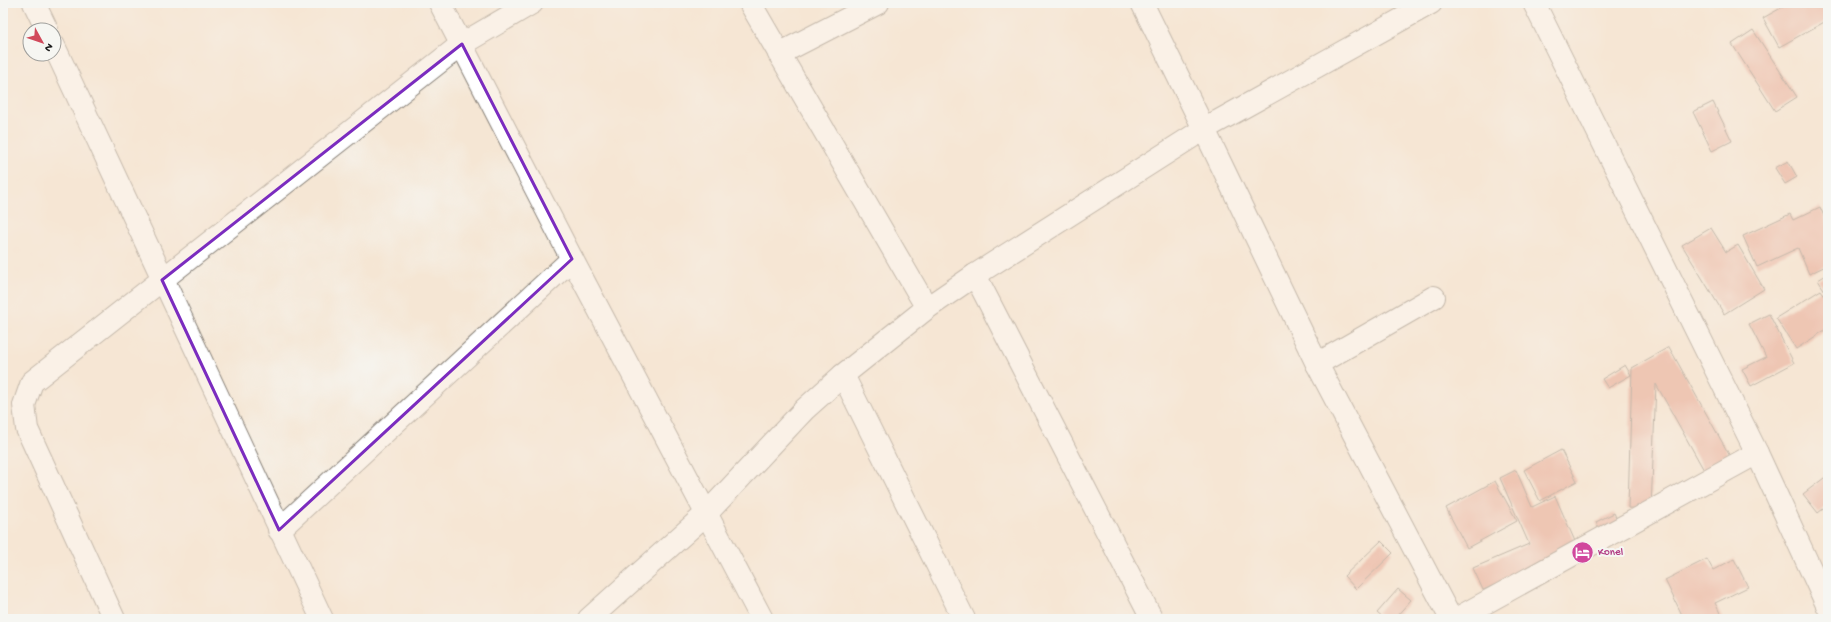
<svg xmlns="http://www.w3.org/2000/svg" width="1831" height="622" viewBox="0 0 1831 622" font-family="'Gochi Hand',sans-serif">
<rect width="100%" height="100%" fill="#f6f6f2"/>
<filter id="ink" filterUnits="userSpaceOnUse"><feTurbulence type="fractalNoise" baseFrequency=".025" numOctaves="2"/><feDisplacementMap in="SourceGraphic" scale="8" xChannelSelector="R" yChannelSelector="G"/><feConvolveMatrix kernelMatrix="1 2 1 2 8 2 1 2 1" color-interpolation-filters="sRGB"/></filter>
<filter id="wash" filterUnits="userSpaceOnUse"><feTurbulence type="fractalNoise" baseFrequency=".012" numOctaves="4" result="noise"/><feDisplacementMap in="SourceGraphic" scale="16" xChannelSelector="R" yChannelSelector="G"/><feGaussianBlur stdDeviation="0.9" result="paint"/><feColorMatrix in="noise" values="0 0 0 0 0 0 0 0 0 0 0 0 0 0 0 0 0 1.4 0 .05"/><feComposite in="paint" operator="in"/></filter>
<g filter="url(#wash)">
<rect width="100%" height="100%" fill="#f5e6d4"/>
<g id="blocks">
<!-- building -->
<g fill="#e59f8c">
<polygon points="1790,3 1828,3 1828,20 1779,47 1763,18"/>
<polygon points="1753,30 1797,97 1775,111 1732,44"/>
<polygon points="1713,102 1732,141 1712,151 1693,112"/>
<polygon points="1788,161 1797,177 1785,184 1775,168"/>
<polygon points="1820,207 1828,225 1828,265 1809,274 1798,248 1757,267 1743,236 1790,214 1793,220"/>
<polygon points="1711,228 1726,252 1738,245 1764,289 1724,314 1682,245"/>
<polygon points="1828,274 1828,296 1818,280"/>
<polygon points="1821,290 1828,300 1828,328 1796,349 1776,318"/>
<polygon points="1769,314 1794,363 1751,386 1742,369 1766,357 1749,324"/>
<polygon points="1669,347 1736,467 1710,481 1656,384 1651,509 1628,508 1632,368"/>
<polygon points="1625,365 1631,375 1608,388 1602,379"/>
<polygon points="1561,450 1577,481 1540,501 1524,470"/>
<polygon points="1516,470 1532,507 1555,496 1578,548 1483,590 1473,568 1529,544 1500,478"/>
<polygon points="1828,475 1828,505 1818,513 1803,494"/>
<polygon points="1495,481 1517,521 1467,548 1446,508"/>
<polygon points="1614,513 1621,528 1602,537 1596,522"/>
<polygon points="1381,541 1393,553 1356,589 1344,576"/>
<polygon points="1707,559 1713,570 1734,559 1748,587 1715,603 1723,619 1684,619 1665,580"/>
<polygon points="1398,589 1411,600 1394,619 1384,619 1377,613"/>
</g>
</g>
</g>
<g filter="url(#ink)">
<use href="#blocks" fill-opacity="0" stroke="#888178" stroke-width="1"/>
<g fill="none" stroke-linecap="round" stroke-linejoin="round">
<defs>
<g id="minor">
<polyline points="34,3 47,30"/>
<polyline points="440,3 572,259 762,619"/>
<polyline points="750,3 927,308"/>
<polyline points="1142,3 1204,129 1317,364 1451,619"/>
<polyline points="1534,3 1757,453 1828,607"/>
<polyline points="54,46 322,619"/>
<polyline points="779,54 878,3"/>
<polyline points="975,275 1152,619"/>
<polyline points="1317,364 1434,297"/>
<polyline points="843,375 964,619"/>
<polyline points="279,530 572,259"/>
<polyline points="114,619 27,429 24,405 32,382 462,44 532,3"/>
<polyline points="589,619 707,513 805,409 843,375 927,308 975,275 1204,129 1431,3"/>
<polyline points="1456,619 1757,453"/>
</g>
</defs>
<!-- minor casing -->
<use href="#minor" stroke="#888178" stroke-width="24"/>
<!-- minor -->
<use href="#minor" stroke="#fff" stroke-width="22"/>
</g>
</g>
<!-- marked area -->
<path d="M0 0H1831V622H0ZM462,44L572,259L279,530L162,280Z" fill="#f5e6d4" fill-opacity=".55" fill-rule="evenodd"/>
<path fill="none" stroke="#7b2cbf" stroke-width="3" stroke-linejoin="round" d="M462,44L572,259L279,530L162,280Z"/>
<!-- icons -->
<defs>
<symbol id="hotel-disc" viewBox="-11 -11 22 22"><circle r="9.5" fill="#d1479c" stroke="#f6f6f2"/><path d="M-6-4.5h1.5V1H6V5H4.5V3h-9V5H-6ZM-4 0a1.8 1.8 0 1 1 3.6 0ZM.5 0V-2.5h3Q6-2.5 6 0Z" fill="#fff"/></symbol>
</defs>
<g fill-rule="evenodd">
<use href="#hotel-disc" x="1570" y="540" width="25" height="25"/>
</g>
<g text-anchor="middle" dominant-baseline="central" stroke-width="4" stroke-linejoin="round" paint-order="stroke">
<!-- hotel labels -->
<g font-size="11" fill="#b23c85" stroke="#f6f6f2" text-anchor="start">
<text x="1598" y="553">Konel</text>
</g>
</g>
<!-- margin -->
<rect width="1831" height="622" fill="none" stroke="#f6f6f2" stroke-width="16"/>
<!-- north arrow -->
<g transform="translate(42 42) rotate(130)"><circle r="19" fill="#f6f6f2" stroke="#9f9f9c"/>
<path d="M0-3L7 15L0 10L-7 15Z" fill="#d1495b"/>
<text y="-6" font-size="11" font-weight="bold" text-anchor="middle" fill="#1c1c1c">N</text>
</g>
</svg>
